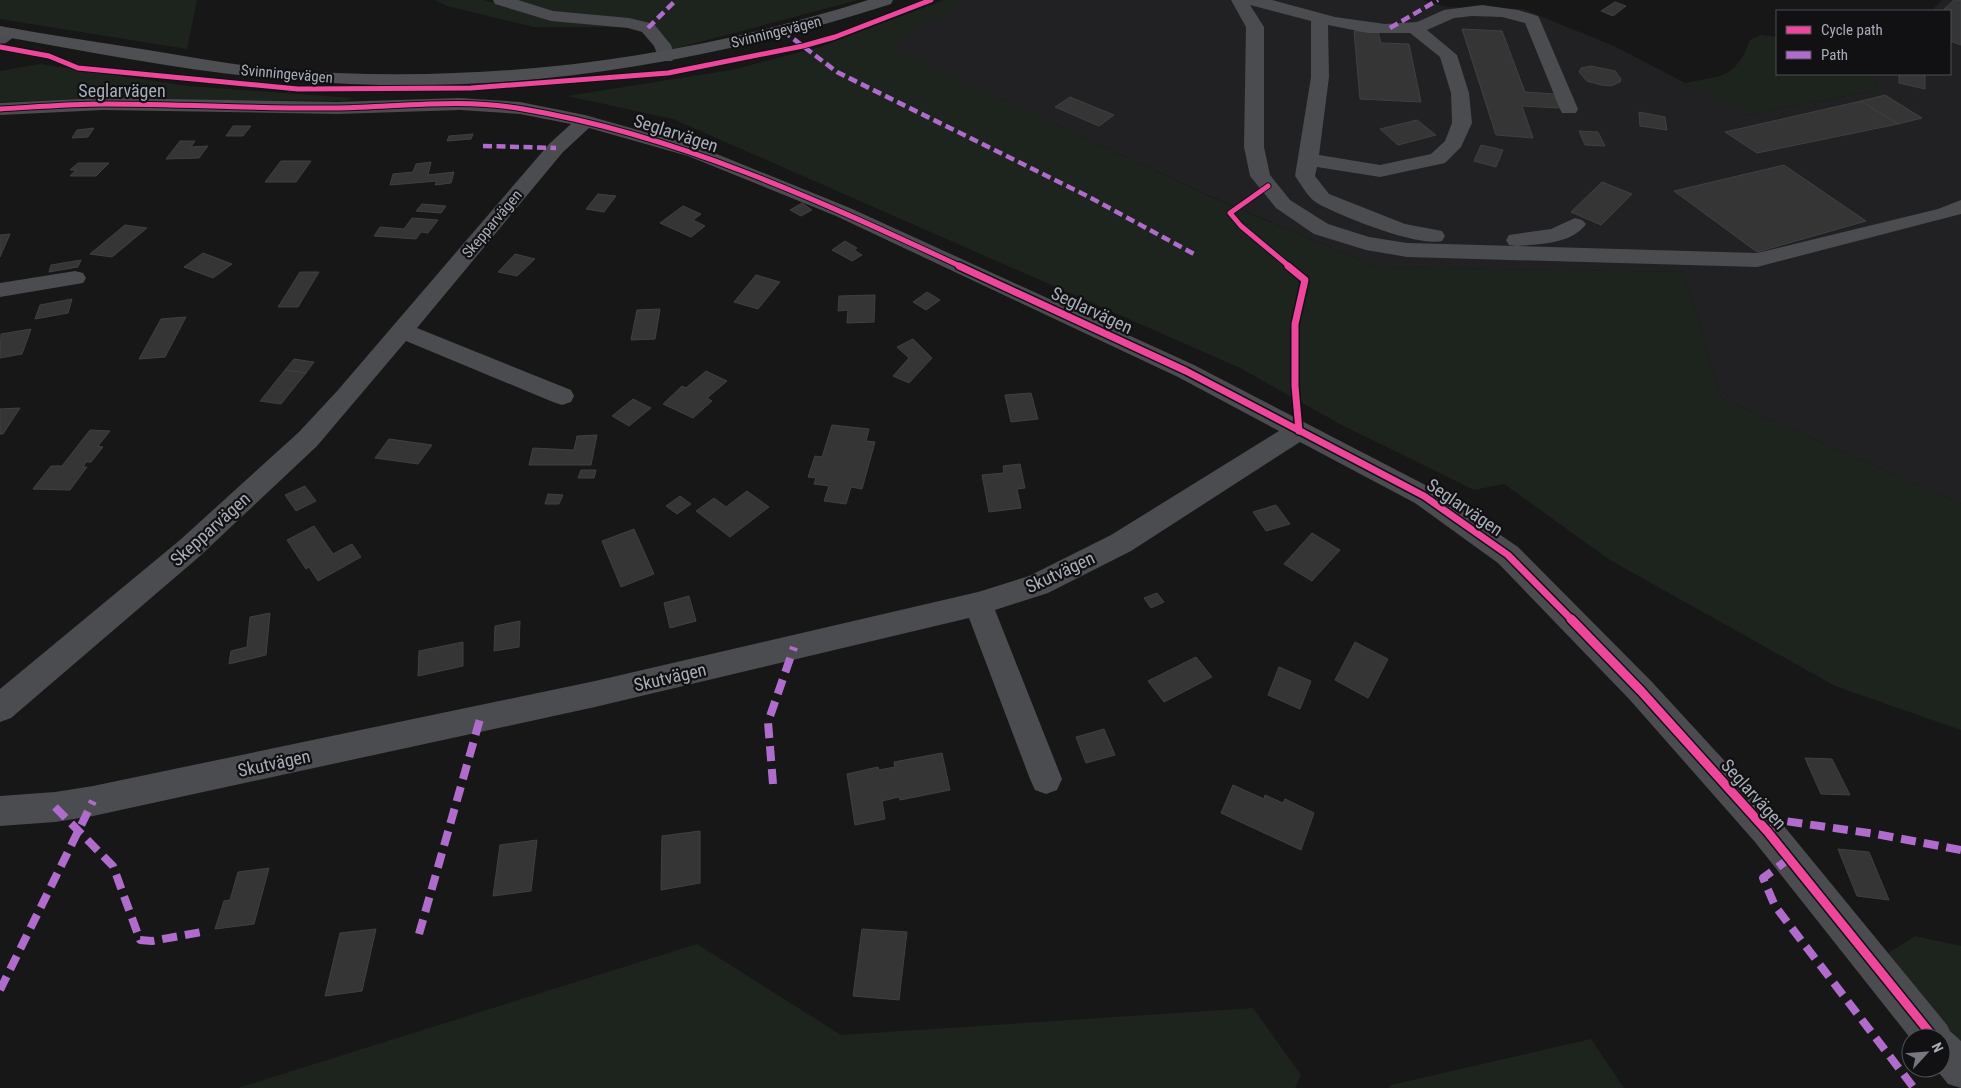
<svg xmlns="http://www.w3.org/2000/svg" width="1961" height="1088" viewBox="0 0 1961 1088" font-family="'Roboto Condensed',sans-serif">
<rect width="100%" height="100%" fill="#171717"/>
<!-- built -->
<polygon fill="#212123" points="967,0 1422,0 1446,7 1523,9 1614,46 1747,115 1877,90 1876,74 1950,74 1950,11 1931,11 1942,0 1961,0 1961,504 1721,398 1684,272 1377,267 1210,196 888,46"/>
<!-- green -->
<g fill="#1d241e">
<polygon points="0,0 197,0 187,49 0,19"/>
<polygon points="435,0 484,0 494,3 495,0 858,0 670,50 636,27 534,27 447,6"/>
<polygon points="944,0 967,0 889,46 1209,196 1377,267 1684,272 1721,398 1961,504 1961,730 1835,686 1610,560 1504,484 1474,490 1340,424 1238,367 673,119 567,96 731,70 820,47"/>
<path d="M1761,35L1777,37V74H1876L1877,90L1747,115L1685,83C1722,75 1735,80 1750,40Z"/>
<polygon points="40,64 188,86 354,98 346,101 94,99 0,102 0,71"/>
<polygon points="1915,936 1961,946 1961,1044 1887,954"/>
<polygon points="697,944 841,1035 1253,1008 1301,1075 1295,1088 238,1088"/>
<polygon points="1591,1039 1624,1088 1389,1088 1391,1085"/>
</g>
<!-- building -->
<g fill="#353536" stroke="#3f4043">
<polygon points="1954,0 1961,0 1961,45 1950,41 1950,11 1942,11"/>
<polygon points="1615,2 1626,6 1613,16 1601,11"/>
<polygon points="1462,29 1502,31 1525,92 1554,94 1560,108 1522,106 1533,138 1496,135"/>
<polygon points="1354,31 1378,32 1381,43 1409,44 1421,102 1360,99"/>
<polygon points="1591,66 1615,71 1621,79 1620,82 1611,86 1601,85 1587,81 1579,72 1581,68"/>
<polygon points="1899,74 1925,74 1925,89 1899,83"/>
<polygon points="1885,95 1922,118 1898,124 1861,101"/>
<polygon points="1070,97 1114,115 1099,126 1055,107"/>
<polygon points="1861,101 1898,124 1757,153 1725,132"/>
<polygon points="1639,112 1665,117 1667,130 1640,126"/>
<polygon points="1417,120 1436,135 1398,145 1380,129"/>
<polygon points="233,126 251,126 243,136 226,136"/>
<polygon points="94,128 88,137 72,138 77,130"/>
<polygon points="1579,131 1598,132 1605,146 1585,145"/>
<polygon points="473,134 471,139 447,141 449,136"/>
<polygon points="180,141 195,141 191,147 208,146 199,158 166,159"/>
<polygon points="1481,145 1503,150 1496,167 1474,161"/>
<polygon points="281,161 311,161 296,182 265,182"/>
<polygon points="431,162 428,175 454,172 451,183 435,185 437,181 390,185 393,174 413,172 416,164"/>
<polygon points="78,163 109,163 96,176 70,176 76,170 70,170"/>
<polygon points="1784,165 1866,221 1757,252 1674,191"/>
<polygon points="1602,182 1632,194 1601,225 1571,212"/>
<polygon points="598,194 616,196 604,212 586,209"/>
<polygon points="802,203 812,210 801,216 790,210"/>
<polygon points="422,204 446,206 441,213 416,211"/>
<polygon points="683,206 701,214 693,220 705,226 691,237 660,223"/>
<polygon points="412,218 438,220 428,233 421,232 416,239 374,236 380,227 404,229"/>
<polygon points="125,225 147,228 112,257 90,254"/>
<polygon points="10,234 0,257 0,235"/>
<polygon points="845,241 857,248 854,250 862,255 852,261 832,250"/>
<polygon points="203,253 232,264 213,278 184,267"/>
<polygon points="515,254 535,259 517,276 498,272"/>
<polygon points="81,260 78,267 49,272 51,265"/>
<polygon points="300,272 319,272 298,307 278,307"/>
<polygon points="756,275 780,282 758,309 734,302"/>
<polygon points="927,292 940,300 926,310 913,302"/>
<polygon points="875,295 874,322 847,323 848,310 838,311 839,296"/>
<polygon points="72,299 68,313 35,319 40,305"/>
<polygon points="660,309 655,339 631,340 637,310"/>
<polygon points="186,317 165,357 139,359 161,319"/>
<polygon points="31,329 22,354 0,358 1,334"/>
<polygon points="913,339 932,358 909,383 893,376 909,358 897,347"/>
<polygon points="294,359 314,362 306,373 285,370"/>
<polygon points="285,370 306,373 281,404 260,401"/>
<polygon points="706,371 727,381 707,398 712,401 693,418 663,404 682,386 686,388"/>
<polygon points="1031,393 1038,419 1011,422 1005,395"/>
<polygon points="633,399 651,408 629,426 612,416"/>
<polygon points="20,408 3,434 0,434 0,409"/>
<polygon points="832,425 869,429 866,441 875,442 862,489 851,487 846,504 824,501 829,486 814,484 816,478 808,477 815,456 822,457"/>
<polygon points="90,430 110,431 98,446 103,447 91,462 86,462 83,467 87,467 70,490 33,489 51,466 62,466"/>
<polygon points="597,435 591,465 529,465 533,448 574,450 577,436"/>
<polygon points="389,439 432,445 418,464 375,458"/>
<polygon points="1020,464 1025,488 1017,489 1021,508 989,512 982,475 1004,473 1003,466"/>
<polygon points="581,470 596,470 594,478 578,478"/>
<polygon points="305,486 316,501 296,511 285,495"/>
<polygon points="747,491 769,507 730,537 696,511 714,498 726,507"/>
<polygon points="548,494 563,495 559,504 545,504"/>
<polygon points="680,496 691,504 677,514 666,506"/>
<polygon points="1276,505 1290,524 1266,531 1253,512"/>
<polygon points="314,526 333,554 352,544 361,557 318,581 309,567 306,569 287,540"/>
<polygon points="634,529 654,574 621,587 602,541"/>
<polygon points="1312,533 1340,550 1312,581 1284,564"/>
<polygon points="1157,593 1164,602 1151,608 1144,598"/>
<polygon points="689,596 696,621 670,628 664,603"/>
<polygon points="270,613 266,655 229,664 231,651 247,647 250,617"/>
<polygon points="520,621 519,647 494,651 495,626"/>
<polygon points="463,642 463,666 418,676 419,651"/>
<polygon points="1355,642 1388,659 1368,698 1335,680"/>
<polygon points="1196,657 1212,677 1164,702 1148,681"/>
<polygon points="1279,667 1311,681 1300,709 1268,695"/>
<polygon points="1104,729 1115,755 1086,763 1076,737"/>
<polygon points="942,753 950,790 900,800 899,797 882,801 885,819 855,825 847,774 878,767 879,770 895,767 894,762"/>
<polygon points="1805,758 1832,759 1850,795 1821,794"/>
<polygon points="1233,785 1264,799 1265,795 1283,803 1285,799 1314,813 1301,850 1221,813"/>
<polygon points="700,831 700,883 661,890 662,836"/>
<polygon points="537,840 531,891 493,896 500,845"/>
<polygon points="1838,849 1869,852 1889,900 1857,896"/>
<polygon points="269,868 254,924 215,929 224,901 230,900 238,872"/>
<polygon points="376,929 362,991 325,996 340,933"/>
<polygon points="862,929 907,932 899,1000 853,996"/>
</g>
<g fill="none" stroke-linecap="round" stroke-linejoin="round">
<!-- minor -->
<g fill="#4b4c50" fill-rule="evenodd">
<polygon points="493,0 518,0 553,11 629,18 654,24 671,45 675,57 672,61 660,61 654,46 642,32 628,28 551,21 495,4"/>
<path d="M1231,0H1272L1335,17L1385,24L1417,22L1444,10L1482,5L1518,10L1538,16L1540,20L1578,109L1576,113H1562L1560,109L1525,23L1502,17L1472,16L1454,18L1427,30L1457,55L1469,93L1472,123L1461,147L1445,163L1380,177L1317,167L1315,176L1329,194L1405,224L1442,231L1445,236L1442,241C1417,247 1340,216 1317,203C1308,198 1301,184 1295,176L1311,77V21L1250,5L1264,27V147L1270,175L1290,200L1328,224L1369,237L1407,243L1517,246L1509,245L1506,240L1509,235L1551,229L1575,218L1582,220L1586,224C1572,244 1540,244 1518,246L1757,253L1938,209L1961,200V214L1757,267L1407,257L1366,250L1314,234L1276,208L1250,176L1244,147L1246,27ZM1328,25L1368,33H1410L1440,57L1451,93L1452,123L1445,141L1431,154L1380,165L1319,155L1329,77Z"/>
<polygon points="10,28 16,29 19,33 6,43 0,44 0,32"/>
<polygon points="103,98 337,102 460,98 520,102 585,115 702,148 850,208 1194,365 1433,489 1518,547 1652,682 1779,820 1947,1025 1950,1031 1961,1041 1961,1088 1948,1084 1935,1068 1941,1068 1941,1038 1911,1039 1755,842 1630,700 1498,563 1415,503 1300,442 1131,551 1048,593 995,610 1062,779 1057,790 1046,794 1035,790 1030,779 969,618 595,707 93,816 55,822 0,826 0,796 55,792 93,786 595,681 978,592 1029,576 1111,535 1279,431 1178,377 836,216 688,156 589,128 563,152 417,328 571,390 574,396 571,402 562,405 553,402 406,341 317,446 200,556 11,718 0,722 0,689 180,540 299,432 338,390 549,144 571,124 520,114 460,110 337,114 103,110 0,115 0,103"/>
<polygon points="75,271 83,273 86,278 83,283 0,297 0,283"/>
</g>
<!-- major -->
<path fill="#4d4f52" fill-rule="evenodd" d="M868,0H893L891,4C716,60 535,92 351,84C233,80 116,57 0,36V26C49,35 99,42 148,50C190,57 233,65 275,69C476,86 677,61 868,0Z"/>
<!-- quiet-far1 -->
<g stroke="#b06ccc" stroke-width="4.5" stroke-dasharray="9 4.5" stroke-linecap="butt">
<polyline points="648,28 676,0"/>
<polyline points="1390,28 1438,0"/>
<polyline points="783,31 837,72 1091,198 1194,254"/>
<polyline points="483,146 556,148"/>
</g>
<!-- quiet -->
<g stroke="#b06ccc" stroke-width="8" stroke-dasharray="15 8" stroke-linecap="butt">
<polyline points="773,784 768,722 794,647"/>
<polyline points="55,807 113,866 140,940 152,941 207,931"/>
<polyline points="1767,831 1785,821 1876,834 1961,850"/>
<polyline points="1790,858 1763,878 1775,906 1914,1088"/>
<polyline points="419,934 480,719"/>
<polyline points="0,990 93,801"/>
</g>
<defs>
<g id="cycleway-far2">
<polyline points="0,47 49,56 78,68 298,89 471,88 668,73 803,46 835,37 931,0"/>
<path d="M0,109C35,107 70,104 105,104C183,104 261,109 339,108C399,107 463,98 523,109C678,135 820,201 962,267"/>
<polyline points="1268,186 1230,213 1241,226 1290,267"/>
</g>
<g id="cycleway-far1">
<polyline points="959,266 1186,371 1424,496 1508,555 1572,620"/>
<polyline points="1288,266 1305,280 1295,324 1295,386 1299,431"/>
</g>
<polyline id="cycleway" points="1571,619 1641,691 1767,831 1934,1038"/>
</defs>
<!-- cycleway-far2 casing -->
<use href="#cycleway-far2" stroke="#111113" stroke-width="7"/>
<!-- cycleway-far1 casing -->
<use href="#cycleway-far1" stroke="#111113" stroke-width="10"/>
<!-- cycleway casing -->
<use href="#cycleway" stroke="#111113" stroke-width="12"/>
<!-- cycleway-far2 -->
<use href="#cycleway-far2" stroke="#ed469a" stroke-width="5"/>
<!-- cycleway-far1 -->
<use href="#cycleway-far1" stroke="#ed469a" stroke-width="7"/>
<!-- cycleway -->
<use href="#cycleway" stroke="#ed469a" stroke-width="9"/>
</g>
<g text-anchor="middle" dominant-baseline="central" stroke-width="4.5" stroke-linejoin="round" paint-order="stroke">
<!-- far-street labels -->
<g font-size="15" fill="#a8adb8" stroke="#111113">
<text transform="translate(776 32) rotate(-14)">Svinningevägen</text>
<text transform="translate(287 74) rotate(5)">Svinningevägen</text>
<text transform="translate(492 224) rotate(-50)">Skepparvägen</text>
</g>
<!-- street labels -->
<g font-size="18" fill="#a8adb8" stroke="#111113">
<text x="122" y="90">Seglarvägen</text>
<text transform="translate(676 133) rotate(18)">Seglarvägen</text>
<text transform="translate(1092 310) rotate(25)">Seglarvägen</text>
<text transform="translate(1465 507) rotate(34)">Seglarvägen</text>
<text transform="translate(210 529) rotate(-42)">Skepparvägen</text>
<text transform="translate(1060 572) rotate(-25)">Skutvägen</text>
<text transform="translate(670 677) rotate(-13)">Skutvägen</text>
<text transform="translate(274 763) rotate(-12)">Skutvägen</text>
<text transform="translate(1754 794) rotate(48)">Seglarvägen</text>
</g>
</g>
<!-- legend -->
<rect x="1776" y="10" width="175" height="65" fill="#111113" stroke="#4d4f55"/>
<rect x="1786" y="26" width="25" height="8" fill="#ed469a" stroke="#4d4f55"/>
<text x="1821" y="35" font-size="15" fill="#a8adb8">Cycle path</text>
<rect x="1786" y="51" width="25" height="8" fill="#b06ccc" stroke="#4d4f55"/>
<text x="1821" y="60" font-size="15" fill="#a8adb8">Path</text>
<!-- north arrow -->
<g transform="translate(1926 1053) rotate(64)"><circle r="24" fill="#111113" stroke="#4d4f55"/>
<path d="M0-4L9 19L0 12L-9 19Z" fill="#757880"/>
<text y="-8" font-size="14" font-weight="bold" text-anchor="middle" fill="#a8adb8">N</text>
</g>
</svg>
